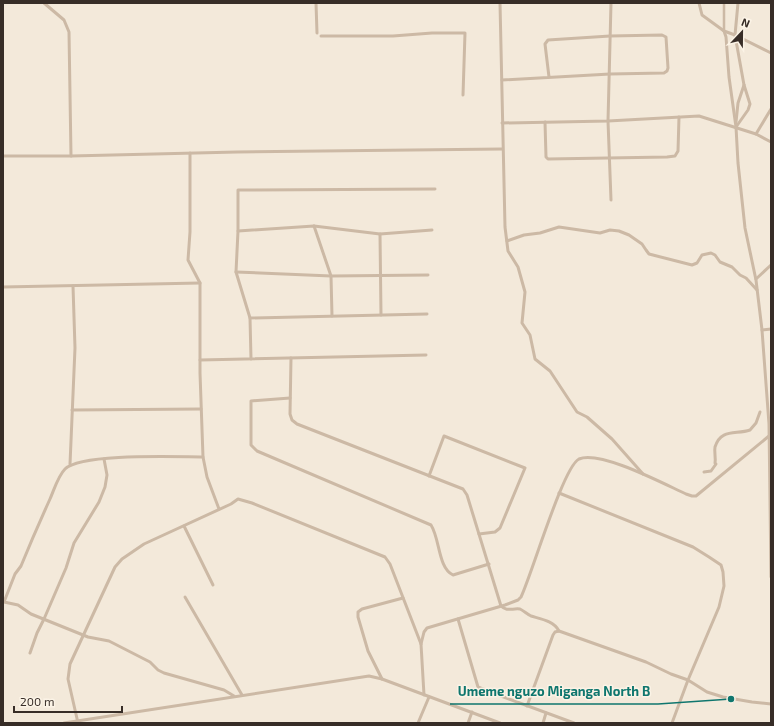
<svg xmlns="http://www.w3.org/2000/svg" width="774" height="726" viewBox="0 0 774 726" font-family="'Exo 2',sans-serif">
<rect width="100%" height="100%" fill="#f3e9da"/>
<g fill="none" stroke-linecap="round" stroke-linejoin="round">
<!-- pedestrian -->
<polyline stroke="#ccb9a5" stroke-width="2.5" points="724,31 724,3"/>
<!-- minor -->
<g stroke="#ccb9a5" stroke-width="3">
<polyline points="44,3 64,20 69,32 71,156"/>
<polyline points="316,3 317,33"/>
<polyline points="500,3 505,227 508,251 518,267 525,292 522,323 530,335 535,359 550,371 577,412 587,417 612,439 643,474"/>
<polyline points="611,3 608,121 611,200"/>
<polyline points="699,3 702,15 724,31 735,35 771,53"/>
<polyline points="724,31 726,37 729,77 736,127 738,163 745,228 756,280 762,330 769,424 771,577"/>
<polyline points="321,36 393,36 432,33 465,33 463,95"/>
<polyline points="502,80 610,74 664,73 667,71 668,68 666,37 662,35 610,36 548,40 545,44 549,77"/>
<polyline points="545,122 546,157 548,159 667,157 675,156 678,151 679,117"/>
<polyline points="736,122 738,103 744,85"/>
<polyline points="502,123 608,121 699,116 756,134 771,142"/>
<polyline points="736,127 748,110 750,104 744,85 735,35 738,3"/>
<polyline points="756,134 771,109"/>
<polyline points="190,153 190,232 188,260 200,283 200,373 203,457 207,477 219,509"/>
<polyline points="3,156 71,156 237,152 502,149"/>
<polyline points="314,226 331,276 332,316"/>
<polyline points="238,231 314,226 380,234 432,230"/>
<polyline points="380,234 381,315"/>
<polyline points="507,241 524,235 540,233 559,227 600,233 610,230 619,231 629,235 642,244 646,250 649,254 692,265 697,263 702,255 711,253 715,255 720,262 732,267 740,275 746,278 757,290"/>
<polyline points="236,272 331,276 428,275"/>
<polyline points="756,279 771,265"/>
<polyline points="3,287 200,283"/>
<polyline points="250,318 427,314"/>
<polyline points="762,330 771,329"/>
<path d="M291,358L290,414L292,420L297,424L463,489L467,495L501,606C507,612 512,608 520,609C524,611 527,614 531,616C541,619 554,621 559,631"/>
<polyline points="251,359 250,318 236,272 238,231 238,190 435,189"/>
<polyline points="200,360 426,355"/>
<path d="M290,398L251,401V445L257,451L431,525C440,539 438,568 453,575L489,564"/>
<polyline points="72,410 201,409"/>
<path d="M203,457C177,457 81,453 65,469C58,476 54,490 50,499C40,521 30,544 21,566L15,574L4,602L18,605L31,614L88,637L109,641L150,662L158,670L164,673L224,690L234,696"/>
<polyline points="70,464 75,348 73,286"/>
<path d="M704,472L711,471L716,464L715,463C716,458 714,452 715,447C721,428 736,435 750,430L756,423L760,412"/>
<polyline points="429,476 444,436 525,468 500,528 495,532 479,534"/>
<polyline points="559,493 693,547 709,557 721,565 723,572 724,586 719,607 688,680 672,723"/>
<polyline points="184,526 213,585"/>
<polyline points="185,597 242,695"/>
<polyline points="458,619 478,687 490,692 574,723"/>
<polyline points="30,653 37,633 44,619 66,568 74,543 99,502 105,487 107,475 104,459"/>
<polyline points="382,679 368,651 358,617 358,612 362,609 403,598"/>
<path d="M424,695L421,644L424,632L427,628L505,605L518,600L521,597C532,574 563,467 579,459C600,450 664,484 686,494L692,496H696L769,436"/>
<polyline points="527,706 553,635 555,632 559,631 646,662 671,674 688,680 707,692 723,697 752,702 771,704"/>
<polyline points="64,723 369,676 382,679 500,723"/>
<polyline points="78,723 68,679 70,664 115,567 122,559 144,544 231,504 238,499 252,503 385,557 390,564 421,644"/>
<polyline points="418,723 429,697"/>
<polyline points="468,723 472,712"/>
<polyline points="543,723 546,713"/>
</g>
</g>
<!-- callouts -->
<path fill="none" stroke="#0f766e" stroke-width="1.5" d="M731 699L658 704H450"/>
<circle fill="#0f766e" stroke="#fbf3e6" stroke-width="1.5" cx="731" cy="699" r="4"/>
<g font-size="13" text-anchor="middle" font-weight="bold" fill="#0f766e" stroke="#fbf3e6" stroke-width="3" stroke-linejoin="round" paint-order="stroke">
<text x="554" y="696">Umeme nguzo Miganga North B</text>
</g>
<!-- border -->
<rect width="774" height="726" fill="none" stroke="#372d27" stroke-width="8"/>
<!-- north arrow -->
<g transform="translate(742 32) rotate(22)" stroke="#fbf3e6" stroke-width="3" paint-order="stroke">
<path d="M0-3L7 15L0 10L-7 15Z" fill="#372d27"/>
<text y="-6" font-size="11" font-weight="bold" text-anchor="middle" fill="#372d27">N</text>
</g>
<!-- scale -->
<path d="M14 706v6h108v-6" fill="none" stroke="#372d27" stroke-width="2"/>
<text x="20" y="706" font-size="12" fill="#372d27" stroke="#fbf3e6" stroke-width="3" paint-order="stroke">200 m</text>
</svg>
